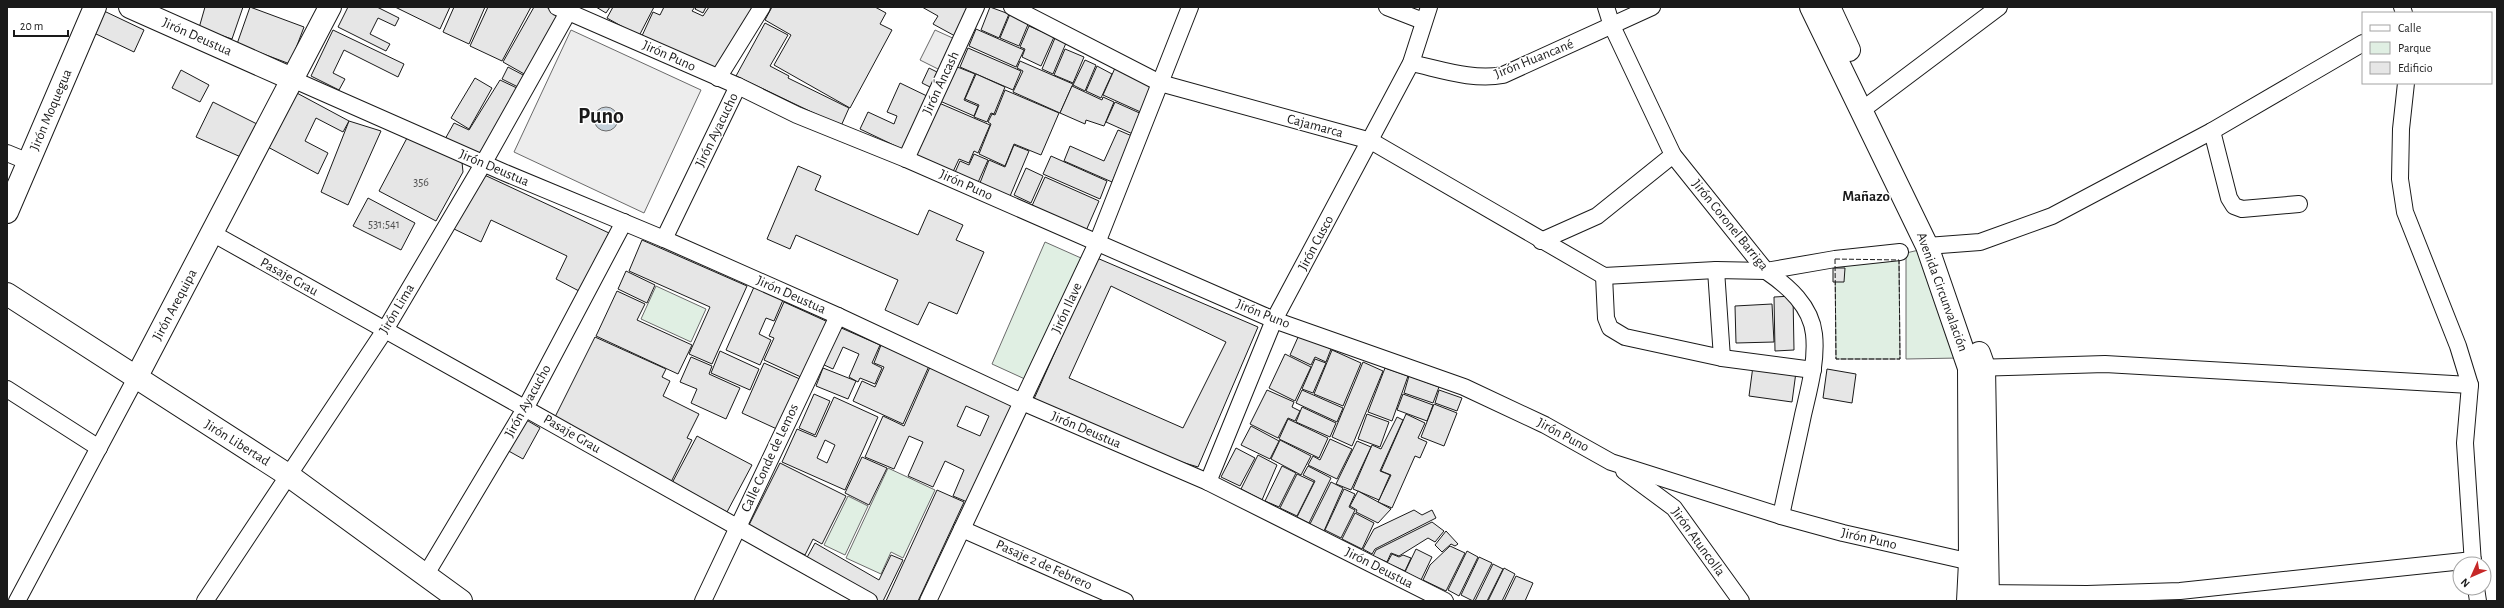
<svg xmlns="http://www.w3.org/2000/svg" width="2504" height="608" viewBox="0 0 2504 608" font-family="'Alegreya Sans',sans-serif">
<rect width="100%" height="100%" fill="#fff"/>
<!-- green -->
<g fill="#e0efe3" stroke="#6a6a6a">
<polygon points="1045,242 1081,258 1027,380 992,364"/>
<polygon points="1919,250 1959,358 1906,359 1906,253"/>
<polygon points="1835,260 1899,260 1900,359 1836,359"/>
<polygon points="656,286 706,309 691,342 641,319"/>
<polygon points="888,468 935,490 903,558 891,552 881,574 846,558"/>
<polygon points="848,496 868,506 845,555 824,545"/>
</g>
<!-- parking -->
<g fill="#ededed" stroke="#6a6a6a">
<polygon points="571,30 701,90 644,213 514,152"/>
<polygon points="935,30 957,40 942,71 920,60"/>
</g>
<!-- water -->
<circle fill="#c6d2dc" stroke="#6a6a6a" cx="606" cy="119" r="12"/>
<!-- building -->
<g fill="#e6e6e6" stroke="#1a1a1a" fill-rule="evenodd">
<polygon points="205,7 243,7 232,39 199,28"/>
<polygon points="250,7 304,27 290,64 237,44"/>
<polygon points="348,7 377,7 399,18 395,26 378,18 370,34 390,44 386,51 338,27"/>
<polygon points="395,7 450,7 440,29"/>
<polygon points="454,7 485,7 469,44 443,32"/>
<polygon points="488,7 531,7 502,61 470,46"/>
<polygon points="534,7 546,7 560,14 526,75 503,62"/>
<polygon points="596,7 610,7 606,13"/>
<polygon points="613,7 654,7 639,36 607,18"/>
<polygon points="664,7 695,7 692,11 703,16 709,7 756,7 717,73 641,38 653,12 660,15"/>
<polygon points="697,7 706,7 703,13 695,9"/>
<polygon points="772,7 875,7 886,13 880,24 892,30 850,108 774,65 791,35 765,20"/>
<polygon points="922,7 970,7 955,36 933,24 938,16"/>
<polygon points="990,7 1009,14 999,38 981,30"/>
<polygon points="104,11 144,30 134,52 94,33"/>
<polygon points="1010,14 1029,22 1019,46 1000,38"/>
<polygon points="765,23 788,35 770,66 789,76 788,78 849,108 841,126 736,76"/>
<polygon points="1029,26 1054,37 1041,66 1022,57 1025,49 1020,47"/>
<polygon points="976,29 1024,50 1016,67 969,46"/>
<polygon points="333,30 404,64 398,77 344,50 333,73 345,79 339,90 311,76"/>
<polygon points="1055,38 1066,43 1053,74 1042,69"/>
<polygon points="968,48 1021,71 1013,90 960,67"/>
<polygon points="1065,49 1084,57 1073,83 1054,75"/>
<polygon points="1085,60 1096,65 1085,91 1073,85"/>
<polygon points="1020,61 1073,84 1060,113 1013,92 1023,71 1017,68"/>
<polygon points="955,66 975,74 964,100 978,106 974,116 940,101"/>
<polygon points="1097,66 1112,74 1101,98 1086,91"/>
<polygon points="508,67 525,76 520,88 502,79"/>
<polygon points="929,68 941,74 934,89 922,83"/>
<polygon points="1115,68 1157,88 1145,114 1103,95"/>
<polygon points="181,70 209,85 200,102 172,88"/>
<polygon points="976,74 1005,87 994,114 991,113 987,122 974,117 979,105 965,99"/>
<polygon points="475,78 492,88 469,129 451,118"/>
<polygon points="500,80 519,89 478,156 444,141 454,123 469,130"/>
<polygon points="900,83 929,97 904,150 860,129 868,112 894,124 897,116 887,112"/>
<polygon points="1072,86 1102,100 1103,97 1114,102 1104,126 1086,120 1085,124 1060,113"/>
<polygon points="1005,90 1059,113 1041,155 1014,144 1005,166 979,154 991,124 988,122 992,114 995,115"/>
<polygon points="295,92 349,121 343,132 316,118 305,141 328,153 318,174 266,146"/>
<polygon points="213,102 257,124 243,158 196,137"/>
<polygon points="1115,102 1144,115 1135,135 1106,122"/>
<polygon points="939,103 990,125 978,153 974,151 969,163 959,159 951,176 914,160"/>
<polygon points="349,121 381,131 348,205 321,192"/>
<polygon points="1118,130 1132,136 1112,182 1064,161 1070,146 1104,161"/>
<polygon points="407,138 462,162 463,172 436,221 379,191"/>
<polygon points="1014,145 1029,151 1008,201 978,188 989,160 1005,167"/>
<polygon points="974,154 988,160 976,187 953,177 960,161 969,165"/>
<polygon points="1051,156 1107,181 1100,199 1043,174"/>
<polygon points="798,166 821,176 815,190 918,235 929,210 963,225 956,240 984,252 957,314 929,302 918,325 885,310 898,280 796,235 790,249 767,239"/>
<polygon points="1026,168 1043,176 1031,203 1014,195"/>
<polygon points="478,172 609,233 579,291 556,279 567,256 491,220 481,242 452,228"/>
<polygon points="1045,177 1099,201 1085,233 1031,208"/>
<polygon points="368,198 415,223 401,250 353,226"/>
<polygon points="642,240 747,286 712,364 689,354 710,307 629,271"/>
<path d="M1097,258L1258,327L1198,467L1178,461L1034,399ZM1111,286L1226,342L1183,428L1069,378Z"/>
<polygon points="1833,268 1845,268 1844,282 1833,282"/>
<polygon points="626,271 655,285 647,303 618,289"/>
<polygon points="754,287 783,300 774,321 766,318 759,334 771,340 760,365 726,350"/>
<polygon points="617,291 645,304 637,320 692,345 678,374 596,336"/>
<polygon points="1793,296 1794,350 1775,351 1774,297"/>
<polygon points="784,302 828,322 803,378 764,360 774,338 769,336"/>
<polygon points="1772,304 1774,342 1736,343 1735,306"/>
<polygon points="839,327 880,345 872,363 882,368 875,384 860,378 858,382 849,377 859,354 843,347 833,369 822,364"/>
<polygon points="1299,335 1331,349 1326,362 1315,357 1311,365 1290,355"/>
<polygon points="595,337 666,369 662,377 670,381 663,396 699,414 687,438 692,440 671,482 555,417"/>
<polygon points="881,345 929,366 903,424 853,401 862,381 875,387 884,367 874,363"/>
<polygon points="1332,350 1361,363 1343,406 1314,394"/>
<polygon points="720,351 759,369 750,390 711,373"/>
<polygon points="1285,354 1311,367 1295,401 1269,388"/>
<polygon points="691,357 712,366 709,374 740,388 726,419 691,403 697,389 680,382"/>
<polygon points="1315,359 1326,363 1313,393 1302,389"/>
<polygon points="1363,362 1383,371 1352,446 1332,437"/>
<polygon points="764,363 802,380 779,430 742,413"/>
<polygon points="1753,366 1796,372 1792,402 1749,396"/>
<path d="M930,367L1016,405L972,504L953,496L964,470L945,461L933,487L908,476L923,442L909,436L894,469L865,457L883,416L904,426ZM966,406L989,416L980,436L957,426Z"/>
<polygon points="823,368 856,381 848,399 816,386"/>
<polygon points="1385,368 1408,376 1392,421 1368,412"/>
<polygon points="1827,369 1856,374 1852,403 1823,398"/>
<polygon points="1409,376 1439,387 1433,403 1404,393"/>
<polygon points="1267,390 1294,402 1292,407 1300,411 1295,421 1288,418 1278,438 1250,424"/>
<polygon points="1302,390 1343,408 1337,422 1296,403"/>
<polygon points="1439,390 1462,398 1457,411 1435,403"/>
<polygon points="814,394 830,401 815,435 799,428"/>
<polygon points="1403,394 1433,405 1427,421 1397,410"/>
<path d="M834,397L878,417L845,490L782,462L797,429L816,437ZM825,440L835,445L827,463L817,458Z"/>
<polygon points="1434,404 1457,413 1444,446 1421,437"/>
<polygon points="1302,407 1336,423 1330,437 1296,422"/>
<polygon points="1367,414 1389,422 1380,447 1358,439"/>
<polygon points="1406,414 1425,423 1418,438 1427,442 1420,458 1415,456 1392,508 1378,502 1391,475 1381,471"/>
<polygon points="1397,417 1403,420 1380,471 1390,475 1379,500 1353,489 1372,445 1381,449"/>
<polygon points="523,418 540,428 523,459 505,449"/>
<polygon points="1288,419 1328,438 1319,458 1279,439"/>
<polygon points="1251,426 1279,441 1270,459 1241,445"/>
<polygon points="697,436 752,465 727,512 672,483"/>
<polygon points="1330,439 1352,449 1337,479 1308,465 1313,456 1320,460"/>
<polygon points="1280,440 1311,456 1301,475 1271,459"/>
<polygon points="1357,441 1371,447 1351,490 1336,484"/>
<polygon points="1236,448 1255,458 1240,486 1221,477"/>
<polygon points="1258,455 1277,465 1262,500 1241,489"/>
<polygon points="862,457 887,468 869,505 845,493"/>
<polygon points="780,463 846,496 822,544 813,539 805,555 748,527"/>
<polygon points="1282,466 1296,473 1279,507 1265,501"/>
<polygon points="1308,466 1331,478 1309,523 1297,517 1315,481 1303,475"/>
<polygon points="1297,474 1314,482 1297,516 1280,508"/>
<polygon points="1331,482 1343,488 1324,531 1310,524"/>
<polygon points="1344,489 1355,494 1349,507 1355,510 1341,538 1325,530"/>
<polygon points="937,490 964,502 918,601 886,601"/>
<polygon points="1358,491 1391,509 1378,523 1356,512 1357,510 1350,506"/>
<polygon points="1414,510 1422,515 1432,510 1436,518 1375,549 1372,554 1363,549 1374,529"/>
<polygon points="1355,513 1374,523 1362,549 1342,539"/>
<polygon points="1432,522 1444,531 1435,542 1428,538 1399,556 1391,553 1387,562 1373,556 1376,550"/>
<polygon points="1446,531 1458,544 1455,546 1451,544 1442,552 1435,545"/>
<polygon points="815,543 879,580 891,555 903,560 883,601 874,601 804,563"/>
<polygon points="1450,546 1465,553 1446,591 1423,580 1430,565"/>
<polygon points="1416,549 1432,557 1421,580 1405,572"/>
<polygon points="1467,551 1478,557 1459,596 1448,590"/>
<polygon points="1392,554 1399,557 1403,555 1411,558 1405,571 1387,563"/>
<polygon points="1479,557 1492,563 1473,601 1461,595"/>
<polygon points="1493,564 1503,569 1487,601 1475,601"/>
<polygon points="1504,568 1515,574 1502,601 1488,601"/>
<polygon points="1516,576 1533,583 1525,601 1504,601"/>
</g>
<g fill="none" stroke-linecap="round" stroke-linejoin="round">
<defs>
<g id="street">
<polyline points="557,7 738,86 797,115 906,159 1274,320 1464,387 1545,425 1611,462 1781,516 1843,533 1980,564"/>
<polyline points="1012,7 1160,83 1371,141 1604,276 1716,270 1766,271 1835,259 1900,252"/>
<polyline points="1387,7 1423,21"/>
<path d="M1606,7L1612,26L1673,155L1766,271C1788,286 1811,306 1814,334C1817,361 1809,389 1803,415C1796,449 1788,482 1781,516"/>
<polyline points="2402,7 2404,13"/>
<path d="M1411,63C1440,69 1473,81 1503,75L1652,7"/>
<polyline points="718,78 762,7"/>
<polyline points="292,79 503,172 664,239 838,316 1022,402 1208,482 1445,601"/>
<polyline points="2406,83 2401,129 2400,179 2405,212 2458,346 2470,385 2465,443 2473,564"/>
<polyline points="1862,110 1999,7"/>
<polyline points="2212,131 2229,198 2234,206 2242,209 2299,204"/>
<polyline points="7,153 29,162"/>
<polyline points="906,159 976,7"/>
<polyline points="212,233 869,601"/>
<polyline points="664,239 738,86"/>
<polyline points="1541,241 1597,216 1673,155"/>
<polyline points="1927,246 1980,242 2052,216 2212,131 2363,43"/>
<polyline points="1716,270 1722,358"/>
<polyline points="1604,276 1606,318 1610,328 1625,337 1722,358 1813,370"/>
<polyline points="1973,368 2105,364 2470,385"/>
<polyline points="7,389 99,448"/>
<polyline points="1624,471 1674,508 1741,601"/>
<polyline points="1208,482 1274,320 1411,63 1429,7"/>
<polyline points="962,529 1125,601"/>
<polyline points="425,576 526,407 624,222"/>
<polyline points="2476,588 2478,601"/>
<polyline points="1978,593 2087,594 2180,591 2473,560"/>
<polyline points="17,601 136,378"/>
<polyline points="205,601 385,330 483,164 571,7"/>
<polyline points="703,601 838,316"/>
<polyline points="928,601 1097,243 1190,7"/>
</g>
<g id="secondary">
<polyline points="130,7 292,79"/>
<polyline points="7,212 95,7"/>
<polyline points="7,294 288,475 461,601"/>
<polyline points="136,378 330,7"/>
</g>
<g id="highway">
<polyline points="1811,7 1927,246 1969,368 1970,562 1968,601"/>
<polyline points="1829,7 1849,50"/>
<polyline points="1979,353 1984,367 1988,601"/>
</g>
</defs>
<!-- street casing -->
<use href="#street" stroke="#1a1a1a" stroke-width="18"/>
<!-- secondary casing -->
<use href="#secondary" stroke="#1a1a1a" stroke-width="24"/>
<!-- highway casing -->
<use href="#highway" stroke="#1a1a1a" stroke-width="24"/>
<!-- street -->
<use href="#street" stroke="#fff" stroke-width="16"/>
<!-- secondary -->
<use href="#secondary" stroke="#fff" stroke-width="22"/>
<!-- highway -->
<use href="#highway" stroke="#fff" stroke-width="22"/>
<!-- fence -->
<polygon stroke="#1a1a1a" stroke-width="1" stroke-dasharray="5 2" stroke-linecap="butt" points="1835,259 1899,260 1900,359 1836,359"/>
</g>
<g text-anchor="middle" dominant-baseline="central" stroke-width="3" stroke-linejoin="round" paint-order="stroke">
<!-- number labels -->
<g font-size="12" fill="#4d4d4d">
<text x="421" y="182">356</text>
<text x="384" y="224">531;541</text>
</g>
<!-- street labels -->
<g font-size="14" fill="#1a1a1a" stroke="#fff">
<text transform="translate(197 37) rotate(24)">Jirón Deustua</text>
<text transform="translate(669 56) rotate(24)">Jirón Puno</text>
<text transform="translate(1534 59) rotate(-22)">Jirón Huancané</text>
<text transform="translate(941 83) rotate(-65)">Jirón Áncash</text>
<text transform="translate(51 110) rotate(-67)">Jirón Moquegua</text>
<text transform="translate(1315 126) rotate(15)">Cajamarca</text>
<text transform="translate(717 130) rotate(-64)">Jirón Ayacucho</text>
<text transform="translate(494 168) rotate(23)">Jirón Deustua</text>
<text transform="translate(966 185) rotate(24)">Jirón Puno</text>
<text transform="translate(1730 225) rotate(51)">Jirón Coronel Barriga</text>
<text transform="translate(1316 243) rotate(-62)">Jirón Cusco</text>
<text transform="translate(289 277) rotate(29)">Pasaje Grau</text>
<text transform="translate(1942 292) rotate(70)">Avenida Circunvalación</text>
<text transform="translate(791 295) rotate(24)">Jirón Deustua</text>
<text transform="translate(175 305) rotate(-62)">Jirón Arequipa</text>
<text transform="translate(1067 308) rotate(-65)">Jirón Ilave</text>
<text transform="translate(397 309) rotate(-59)">Jirón Lima</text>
<text transform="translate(1263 314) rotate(22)">Jirón Puno</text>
<text transform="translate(528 401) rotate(-61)">Jirón Ayacucho</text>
<text transform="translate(1086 430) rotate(23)">Jirón Deustua</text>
<text transform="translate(572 434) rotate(30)">Pasaje Grau</text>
<text transform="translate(1563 435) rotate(28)">Jirón Puno</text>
<text transform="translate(237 443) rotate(32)">Jirón Libertad</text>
<text transform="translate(770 458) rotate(-65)">Calle Conde de Lemos</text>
<text transform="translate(1869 539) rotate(13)">Jirón Puno</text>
<text transform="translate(1698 542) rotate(54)">Jirón Atuncolla</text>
<text transform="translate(1044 565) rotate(24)">Pasaje 2 de Febrero</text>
<text transform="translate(1379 568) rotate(27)">Jirón Deustua</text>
</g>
<!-- neighbourhood labels -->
<g font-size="15" font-weight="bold" fill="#1a1a1a" stroke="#fff">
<text x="1866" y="196">Mañazo</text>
</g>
<!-- town labels -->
<g font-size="22" font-weight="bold" fill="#1a1a1a" stroke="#fff">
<text x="601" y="116">Puno</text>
</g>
</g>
<!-- border -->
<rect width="2504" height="608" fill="none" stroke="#1a1a1a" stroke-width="16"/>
<!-- legend -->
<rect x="2362" y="12" width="130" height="72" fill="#ffffff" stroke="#a3a3a3"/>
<rect x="2370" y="25" width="20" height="6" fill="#ffffff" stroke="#a3a3a3"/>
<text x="2398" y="32" font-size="12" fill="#1a1a1a">Calle</text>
<rect x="2370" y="42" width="20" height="12" fill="#e0efe3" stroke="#a3a3a3"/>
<text x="2398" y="52" font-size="12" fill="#1a1a1a">Parque</text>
<rect x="2370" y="62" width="20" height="12" fill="#e6e6e6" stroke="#a3a3a3"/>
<text x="2398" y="72" font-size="12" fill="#1a1a1a">Edificio</text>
<!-- north arrow -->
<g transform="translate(2472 576) rotate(225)"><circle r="19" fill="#ffffff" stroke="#a3a3a3"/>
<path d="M0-3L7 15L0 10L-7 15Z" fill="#c62828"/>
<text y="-6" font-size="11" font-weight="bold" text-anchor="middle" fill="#1a1a1a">N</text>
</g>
<!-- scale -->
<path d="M14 30v6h54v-6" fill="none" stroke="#1a1a1a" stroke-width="2"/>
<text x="20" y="30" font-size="12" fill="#1a1a1a" stroke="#ffffff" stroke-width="3" paint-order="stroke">20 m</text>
</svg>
